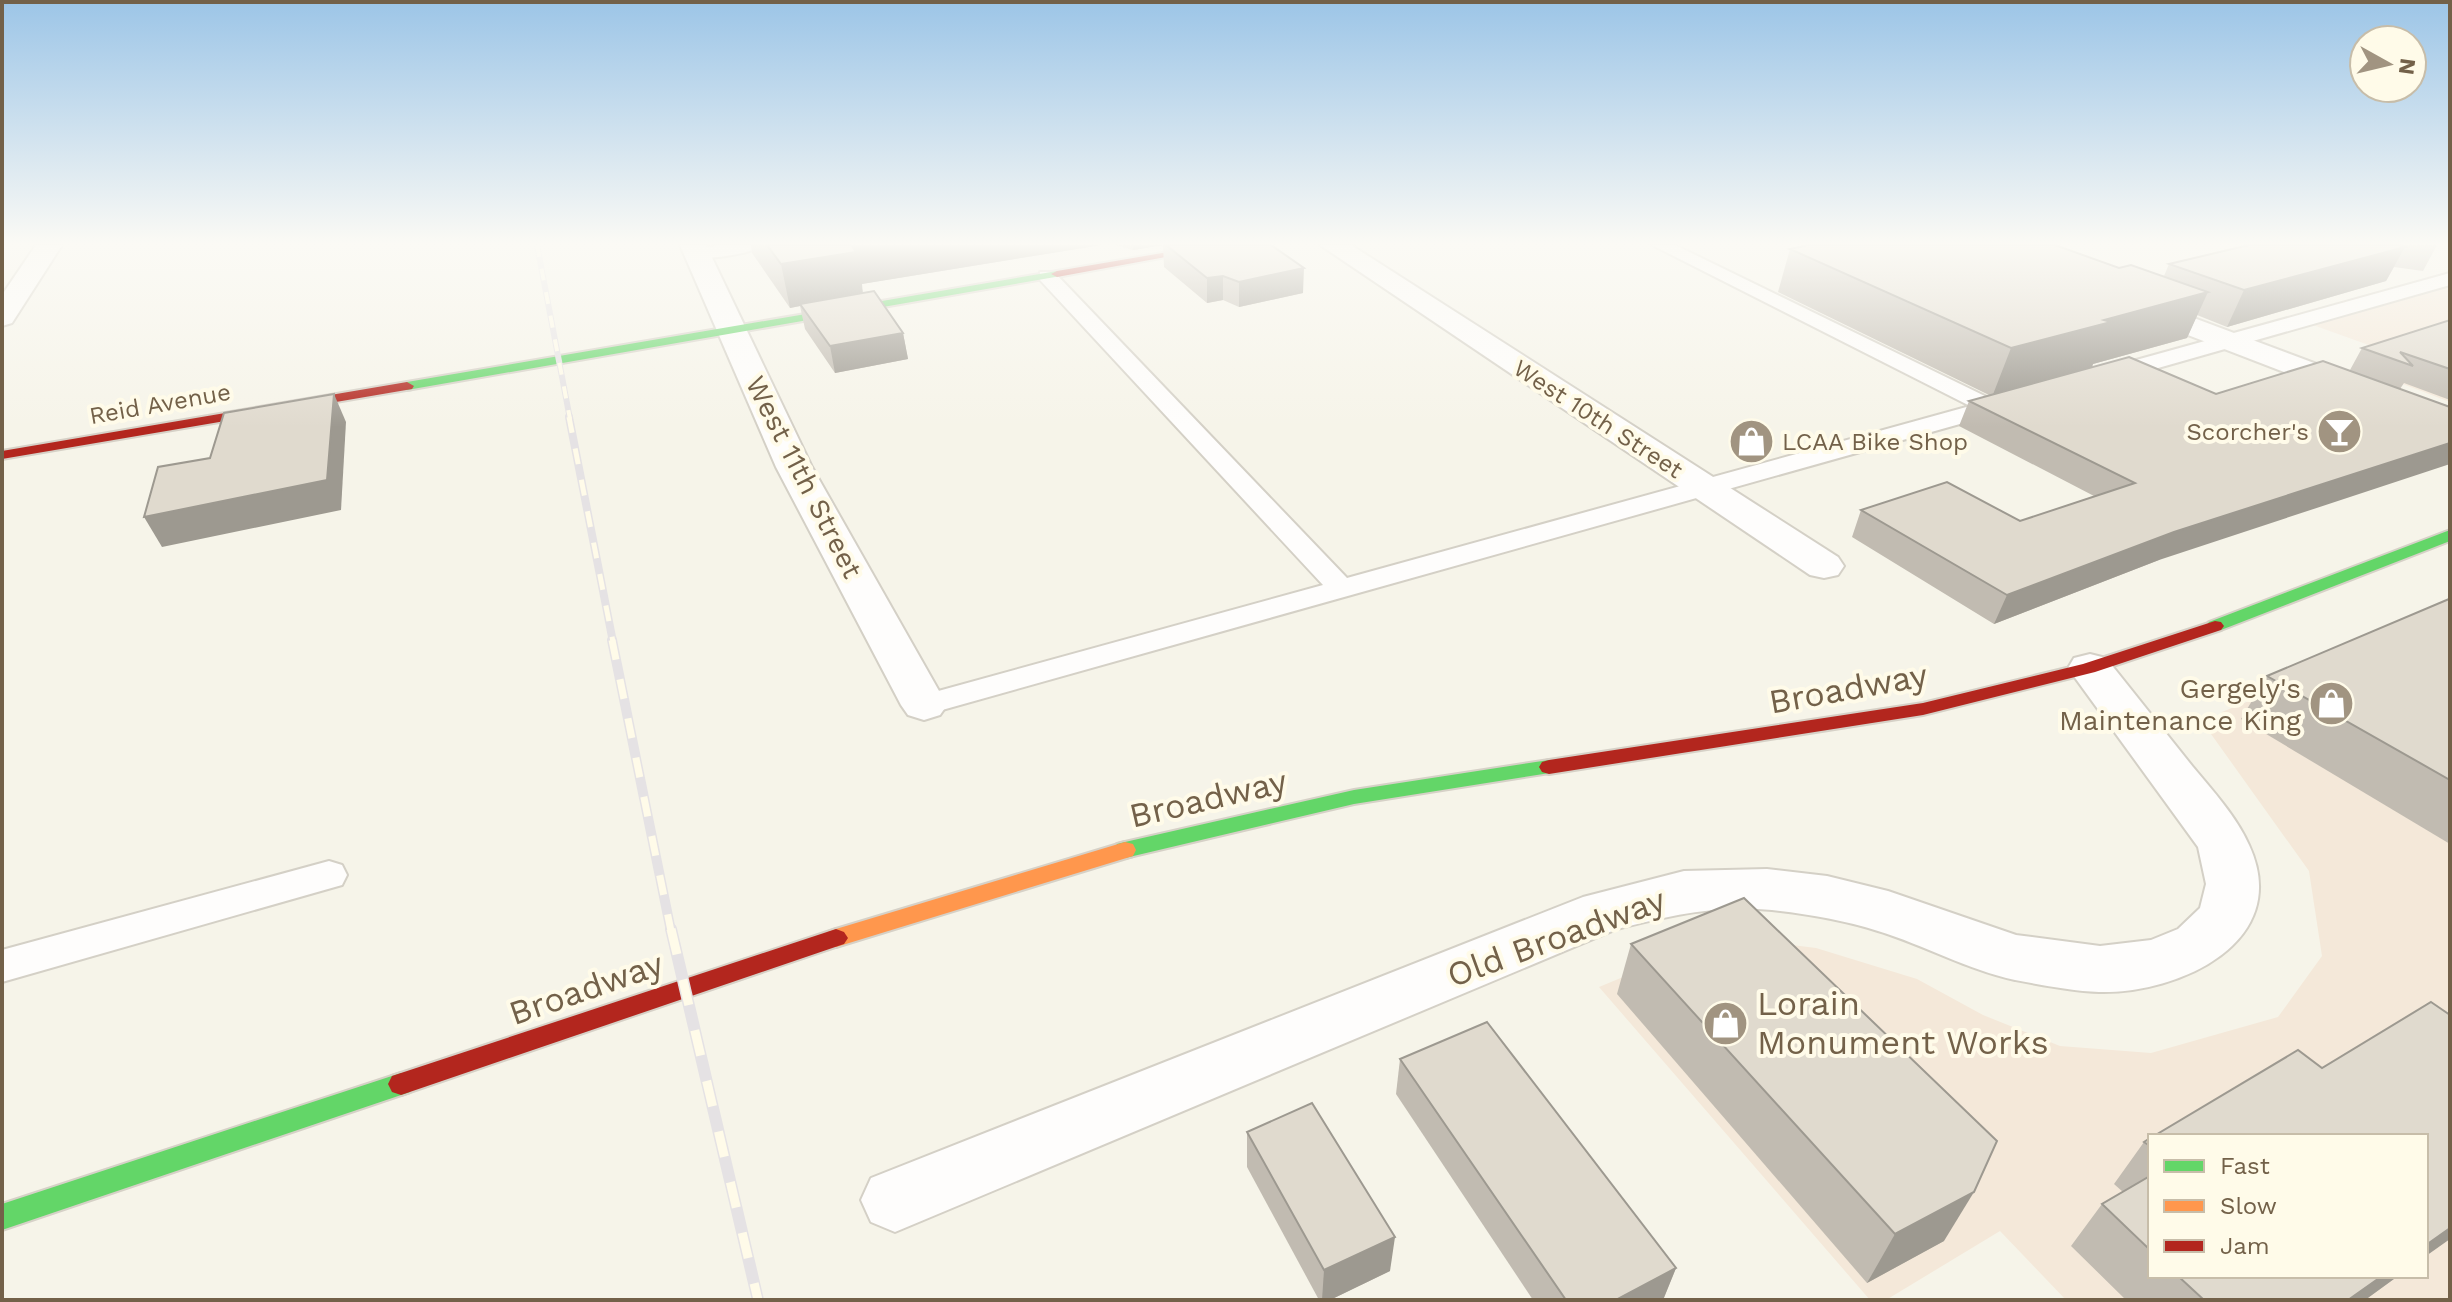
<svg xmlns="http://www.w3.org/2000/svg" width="2452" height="1302" viewBox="0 0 2452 1302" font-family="'Work Sans',sans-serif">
<rect width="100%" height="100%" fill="#f6f4e9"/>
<!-- commercial -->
<g fill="#f4e8d9" fill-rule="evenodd">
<polygon points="2450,285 2450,402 2395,381 2427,366 2313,325"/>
<path d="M2450,619V1300H2066L2000,1231L1886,1300H1870L1599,987L1722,936L1816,948L1917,979L1983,1015L2060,1046L2151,1053L2278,1017L2322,956L2309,871L2211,734L2222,712ZM2150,1136H2426V1276H2150Z"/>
</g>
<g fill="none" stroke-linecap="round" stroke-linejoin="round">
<defs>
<g id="lane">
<path d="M721,245H763C753,254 696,263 687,254L690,250Z"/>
<polygon points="1652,245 1675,245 1993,400 2008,400 2011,405 1999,413 935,712 924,715 913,712 908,705 913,698 1323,585 1040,280 1040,272 1054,272 1347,578 1970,406"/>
<polygon points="2450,273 2450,285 2116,380 2108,382 2097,375 2100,370"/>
<polygon points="329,861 342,865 347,875 342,885 2,982 2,950"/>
</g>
<g id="street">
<polygon points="36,245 62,245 12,323 2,326 2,295"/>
<polygon points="680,245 706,245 812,467 947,705 940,715 924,720 908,715 901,705 776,467"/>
<polygon points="1320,245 1351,245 1838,557 1844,566 1838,575 1824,578 1810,575"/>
<polygon points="2138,297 2450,414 2450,436 2128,312 2124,306 2128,300"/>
<path d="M2090,654L2106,658C2135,694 2164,731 2193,767C2213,791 2236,816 2249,845C2294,942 2178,994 2099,992C2072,991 2041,985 2015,980C1968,970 1924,945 1878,931C1844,920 1808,914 1772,910C1719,904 1667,916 1617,929L895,1232L871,1222L861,1200L871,1178L1583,897L1684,871L1767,869L1827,876L1888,891L2016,935L2100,946L2151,940L2178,929L2200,908L2206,884L2198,847L2068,668L2074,658Z"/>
</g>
<g id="fast">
<polygon points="1057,271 1061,272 1061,276 407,390 400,386 407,382"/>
<polygon points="2450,530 2450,541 2221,630 2209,630 2206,626 2209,622"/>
<polygon points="1549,760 1556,762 1559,767 1556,772 1354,804 1125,858 1117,856 1114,850 1117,844 1125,842 1354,790"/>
<polygon points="401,1073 410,1076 414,1084 410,1092 2,1230 2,1204"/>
</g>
<polygon id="slow" points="1125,842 1133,844 1136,850 1133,856 836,947 828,944 824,938 828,932 836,929"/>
<g id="jam">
<polygon points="1209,245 1231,245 1057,277 1051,274 1057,271"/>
<polygon points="407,382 414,386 412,389 2,459 2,451"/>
<polygon points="2215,621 2221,622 2224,626 2221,630 2095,672 1923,715 1549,774 1542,772 1539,767 1542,762 1549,760 1923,703 2083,664"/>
<polygon points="836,929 844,932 848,938 844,944 401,1095 392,1092 388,1084 392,1076 401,1073"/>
</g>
</defs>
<!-- lane casing -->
<use href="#lane" stroke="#d4d0c6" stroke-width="4"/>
<!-- street casing -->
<use href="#street" stroke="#d4d0c6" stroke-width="4"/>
<!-- fast casing -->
<use href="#fast" stroke="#d6d1c7" stroke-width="4"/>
<!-- slow casing -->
<use href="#slow" stroke="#d6d1c7" stroke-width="4"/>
<!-- jam casing -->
<use href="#jam" stroke="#d6d1c7" stroke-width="4"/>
<!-- lane -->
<use href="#lane" fill="#fefdfc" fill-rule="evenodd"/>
<!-- street -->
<use href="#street" fill="#fefdfc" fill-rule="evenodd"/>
<!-- fast -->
<use href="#fast" fill="#63d668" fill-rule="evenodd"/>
<!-- slow -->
<use href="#slow" fill="#ff974d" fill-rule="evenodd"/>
<!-- jam -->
<use href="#jam" fill="#b3261e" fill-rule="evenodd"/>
<defs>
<polyline id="rail-far3" points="537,245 570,419"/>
<polyline id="rail-far2" points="569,417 613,642"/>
<polyline id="rail-far1" points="612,640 671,931"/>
<polyline id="rail" points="671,929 758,1300"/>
</defs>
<!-- rail-far3 casing -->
<use href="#rail-far3" stroke="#e5e2e4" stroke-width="6"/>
<!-- rail-far2 casing -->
<use href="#rail-far2" stroke="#e5e2e4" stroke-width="8"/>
<!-- rail-far1 casing -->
<use href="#rail-far1" stroke="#e5e2e4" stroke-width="10"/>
<!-- rail casing -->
<use href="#rail" stroke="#e5e2e4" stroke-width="12"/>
<!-- rail-far3 -->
<use href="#rail-far3" stroke="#fffbe9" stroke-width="4" stroke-dasharray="12" stroke-linecap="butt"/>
<!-- rail-far2 -->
<use href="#rail-far2" stroke="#fffbe9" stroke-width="5" stroke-dasharray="16" stroke-linecap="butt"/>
<!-- rail-far1 -->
<use href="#rail-far1" stroke="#fffbe9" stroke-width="7" stroke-dasharray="20" stroke-linecap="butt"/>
<!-- rail -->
<use href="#rail" stroke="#fffbe9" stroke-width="9" stroke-dasharray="26" stroke-linecap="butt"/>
</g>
<!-- wall -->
<g fill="#c1bbb1">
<polygon points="751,245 1101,245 861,284 863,293 903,333 908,359 835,373 805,329 800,306 790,308 752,253"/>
<polygon points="1116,245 1271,245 1303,293 1239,307 1223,300 1207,303 1164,267 1163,245 1133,250"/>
<polygon points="2249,245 2437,245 2423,271 2394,267 2386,281 2227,327 2197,315 2187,338 2093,364 2092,367 2216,394 2350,370 2362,348 2450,320 2450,400 2404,383 2400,389 2159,560 1994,624 1852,537 1861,510 2020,521 2094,496 1959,426 1969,401 1989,395 1778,292 1790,249 2119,268 2164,276 2169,264"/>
<polygon points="2450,600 2450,844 2241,719 2267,676"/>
<polygon points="1631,944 1944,1241 1867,1283 1617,994"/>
<polygon points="1400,1059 1676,1268 1663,1300 1533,1300 1396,1094"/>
<polygon points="1247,1132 1390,1271 1330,1300 1319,1300 1247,1167"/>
<polygon points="2150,1138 2150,1276 2398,1276 2365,1300 2126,1300 2071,1246 2102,1204 2123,1192 2114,1184 2144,1142"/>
</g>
<!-- shaded-wall -->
<g fill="#9d9990">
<polygon points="849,245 1101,245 862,284 863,296 800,304 800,306 790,308 781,264"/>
<polygon points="1133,245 1163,245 1133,250"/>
<polygon points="2405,247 2386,281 2227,327 2244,290"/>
<polygon points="1304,268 1303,293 1239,307 1239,282"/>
<polygon points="1223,276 1223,300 1207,303 1207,278"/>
<polygon points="2208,292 2187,338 2093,364 2091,370 1992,397 2011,348 2104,320"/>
<polygon points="903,333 908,359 835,373 830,346"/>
<polygon points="334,394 346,422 341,510 162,547 144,517"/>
<polygon points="2450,443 2450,464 2159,560 1994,624 2007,595 2174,532"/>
<polygon points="1974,1192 1944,1241 1867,1283 1895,1234"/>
<polygon points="2450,1228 2450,1239 2426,1256 2426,1245"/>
<polygon points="1395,1237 1390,1271 1330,1300 1322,1300 1324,1270"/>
<polygon points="1676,1268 1663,1300 1616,1300"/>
<polygon points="2382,1276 2398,1276 2365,1300 2348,1300"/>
</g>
<!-- building -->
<g fill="#e0dace" stroke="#9d9990" stroke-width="2">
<polygon points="767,245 851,245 856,252 781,264"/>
<polygon points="1166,245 1271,245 1304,268 1239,282 1223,276 1207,278"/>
<polygon points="1808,245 2055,245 2119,268 2131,265 2208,292 2104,320 2111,322 2011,348 1790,249"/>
<polygon points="2249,245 2399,245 2405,247 2244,290 2169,264"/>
<polygon points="874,291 903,333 830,346 800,304"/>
<polygon points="2450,320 2450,369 2400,352 2413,366 2362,348"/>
<polygon points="2129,357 2216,394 2323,361 2450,407 2450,443 2174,532 2007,595 1861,510 1947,482 2020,521 2135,483 1969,401"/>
<polygon points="334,394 327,480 144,517 158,467 210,458 224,413"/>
<polygon points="2449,599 2450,600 2450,780 2267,676"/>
<polygon points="1744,898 1997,1141 1974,1192 1895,1234 1631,944"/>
<polygon points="2431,1002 2450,1015 2450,1228 2426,1245 2426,1136 2154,1136 2298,1050 2322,1068"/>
<polygon points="1487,1022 1676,1268 1616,1300 1566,1300 1400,1059"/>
<polygon points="1312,1103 1395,1237 1324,1270 1247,1132"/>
<polygon points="2150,1138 2150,1146 2144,1142"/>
<polygon points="2150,1176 2150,1250 2102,1204"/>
<polygon points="2178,1276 2382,1276 2348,1300 2204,1300"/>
</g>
<!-- sky -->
<linearGradient id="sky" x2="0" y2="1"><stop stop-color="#9cc5e7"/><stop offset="0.57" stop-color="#fbfaf5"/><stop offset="1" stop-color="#fbfaf5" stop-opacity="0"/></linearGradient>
<rect width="2452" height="427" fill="url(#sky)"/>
<!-- icons -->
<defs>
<symbol id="bar-disc" viewBox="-11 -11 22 22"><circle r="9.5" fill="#a19481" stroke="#fffbe9"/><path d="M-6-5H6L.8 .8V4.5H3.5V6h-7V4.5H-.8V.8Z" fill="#fff"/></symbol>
<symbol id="shop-disc" viewBox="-11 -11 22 22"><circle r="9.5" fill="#a19481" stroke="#fffbe9"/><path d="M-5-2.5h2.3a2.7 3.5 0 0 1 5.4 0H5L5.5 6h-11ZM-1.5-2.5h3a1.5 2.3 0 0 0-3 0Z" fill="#fff"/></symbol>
</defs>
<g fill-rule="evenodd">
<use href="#bar-disc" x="2314" y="406" width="51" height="51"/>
<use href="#shop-disc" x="1726" y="416" width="51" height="51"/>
<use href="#shop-disc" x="2306" y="678" width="51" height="51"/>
<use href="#shop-disc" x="1700" y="998" width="51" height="51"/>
</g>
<g text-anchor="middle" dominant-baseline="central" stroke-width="8" stroke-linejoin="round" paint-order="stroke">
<!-- far-street labels -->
<g font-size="24" fill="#736149" stroke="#fffbe9">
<text transform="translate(160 404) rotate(-10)">Reid Avenue</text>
<text transform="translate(1598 419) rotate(33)">West 10th Street</text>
</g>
<!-- far-poi labels -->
<g font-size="24" fill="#736149" stroke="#fffbe9" text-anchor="end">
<text x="2309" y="432">Scorcher's</text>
<text x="1782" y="442" text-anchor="start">LCAA Bike Shop</text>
</g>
<!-- street labels -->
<g font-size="28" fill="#736149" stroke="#fffbe9">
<text transform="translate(804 477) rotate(63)">West 11th Street</text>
</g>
<!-- poi labels -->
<g font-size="28" fill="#736149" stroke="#fffbe9" text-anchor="end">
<text x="2301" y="688">Gergely's<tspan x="2301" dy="32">Maintenance King</tspan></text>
</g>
<!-- near-street labels -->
<g font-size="34" fill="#736149" stroke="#fffbe9">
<text transform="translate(1848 688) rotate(-10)">Broadway</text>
<text transform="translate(1208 798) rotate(-13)">Broadway</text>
<text transform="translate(1556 937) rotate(-20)">Old Broadway</text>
<text transform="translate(586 988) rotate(-19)">Broadway</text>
</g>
<!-- near-poi labels -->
<g font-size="34" fill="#736149" stroke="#fffbe9" text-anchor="start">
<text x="1757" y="1003">Lorain<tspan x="1757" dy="39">Monument Works</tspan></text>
</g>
</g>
<!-- border -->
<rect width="2452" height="1302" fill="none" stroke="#736149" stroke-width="8"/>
<!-- legend -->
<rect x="2148" y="1134" width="280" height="144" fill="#fffbe9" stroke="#c7bda9" stroke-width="2"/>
<rect x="2164" y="1160" width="40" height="12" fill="#63d668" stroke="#c7bda9" stroke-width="2"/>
<text x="2220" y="1174" font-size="24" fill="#736149">Fast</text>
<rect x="2164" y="1200" width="40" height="12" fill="#ff974d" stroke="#c7bda9" stroke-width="2"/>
<text x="2220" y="1214" font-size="24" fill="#736149">Slow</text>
<rect x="2164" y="1240" width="40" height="12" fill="#b3261e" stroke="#c7bda9" stroke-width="2"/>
<text x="2220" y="1254" font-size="24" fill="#736149">Jam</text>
<!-- north arrow -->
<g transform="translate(2388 64) rotate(98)"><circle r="38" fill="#fffbe9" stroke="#c7bda9" stroke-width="2"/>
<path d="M0-6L14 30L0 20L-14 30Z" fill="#a19481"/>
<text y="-12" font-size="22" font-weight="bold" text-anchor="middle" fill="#736149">N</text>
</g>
</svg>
